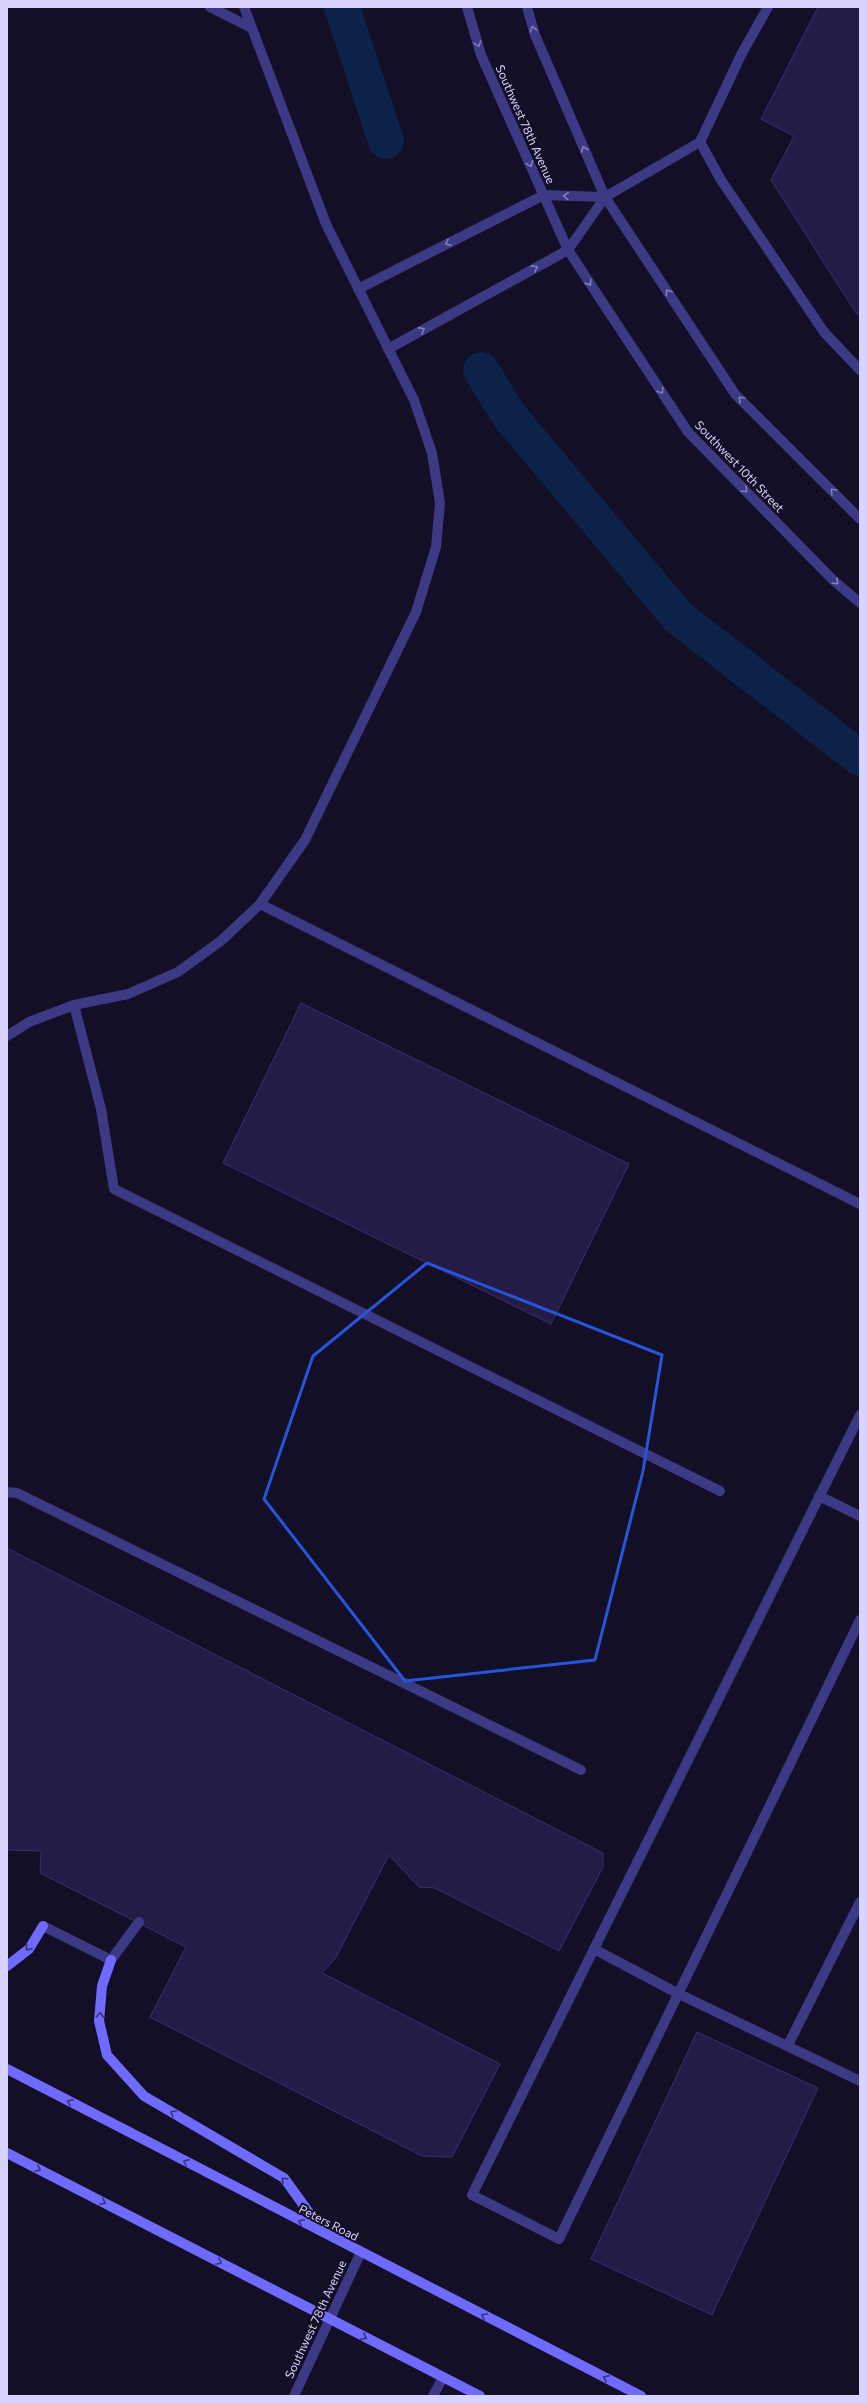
<svg xmlns="http://www.w3.org/2000/svg" width="867" height="2403" viewBox="0 0 867 2403" font-family="Commissioner,sans-serif">
<rect width="100%" height="100%" fill="#130f26"/>
<g fill="none" stroke-linecap="round" stroke-linejoin="round">
<!-- canal -->
<g stroke="#0c2248" stroke-width="36">
<polyline points="342,7 386,141"/>
<polyline points="481,370 508,414 678,617 860,758"/>
</g>
</g>
<!-- building -->
<g fill="#241b47" stroke="#3b2d73">
<polygon points="818,7 860,7 860,316 856,313 771,180 794,136 761,119"/>
<polygon points="301,1003 629,1164 551,1324 223,1163"/>
<polygon points="7,1548 603,1853 603,1867 559,1951 435,1888 419,1887 389,1855 335,1959 322,1973 500,2064 452,2157 422,2156 150,2017 186,1947 40,1873 41,1851 8,1850 7,1853"/>
<polygon points="697,2032 818,2088 712,2315 591,2259"/>
</g>
<g fill="none" stroke-linecap="round" stroke-linejoin="round">
<!-- service -->
<g stroke="#3d3a85" stroke-width="10">
<polyline points="210,7 250,27"/>
<polyline points="700,142 721,180 824,332 860,370"/>
<polyline points="358,289 544,195 605,197"/>
<polyline points="388,349 568,250 605,197 700,142 742,53 768,7"/>
<polyline points="260,904 860,1204"/>
<polyline points="74,1005 101,1109 114,1189 720,1491"/>
<polyline points="7,1036 29,1022 74,1005 128,994 178,972 222,940 260,904 305,840 416,612 436,547 440,503 432,453 414,400 326,224 244,7"/>
<polyline points="7,1492 17,1493 581,1770"/>
<polyline points="819,1496 860,1516"/>
<polyline points="860,1620 559,2239 472,2195 594,1949 679,1994 860,2081"/>
<polyline points="43,1926 111,1960 139,1922"/>
<polyline points="594,1949 860,1415"/>
<polyline points="788,2045 860,1902"/>
<polyline points="433,2396 443,2377"/>
</g>
<!-- minor -->
<polyline stroke="#3d3a85" stroke-width="10" points="294,2396 361,2252"/>
<!-- tertiary -->
<g stroke="#3d3a85" stroke-width="10">
<polyline points="467,7 481,55 568,250 688,432 833,580 860,603"/>
<polyline points="527,7 535,35 605,197 735,394 860,519"/>
</g>
<!-- secondary -->
<g stroke="#6f6bff" stroke-width="10">
<polyline points="111,1960 102,1986 99,2021 107,2055 144,2096 284,2178 323,2232"/>
<polyline points="7,1966 29,1949 43,1926"/>
<polyline points="7,2069 641,2396"/>
<polyline points="7,2153 480,2396"/>
</g>
</g>
<!-- one-way arrows -->
<defs><path id="oneway-chevron" d="M-2-3.5L2.5 0L-2 3.5" fill="none" stroke-width="1.6" stroke-linecap="round" stroke-linejoin="round"/></defs>
<g stroke="#837fbc">
<use href="#oneway-chevron" transform="translate(533 29) rotate(-107)"/>
<use href="#oneway-chevron" transform="translate(478 44) rotate(73)"/>
<use href="#oneway-chevron" transform="translate(584 149) rotate(-113)"/>
<use href="#oneway-chevron" transform="translate(530 164) rotate(66)"/>
<use href="#oneway-chevron" transform="translate(566 196) rotate(-177)"/>
<use href="#oneway-chevron" transform="translate(448 243) rotate(153)"/>
<use href="#oneway-chevron" transform="translate(535 268) rotate(-29)"/>
<use href="#oneway-chevron" transform="translate(589 283) rotate(57)"/>
<use href="#oneway-chevron" transform="translate(668 292) rotate(-124)"/>
<use href="#oneway-chevron" transform="translate(422 330) rotate(-29)"/>
<use href="#oneway-chevron" transform="translate(661 391) rotate(57)"/>
<use href="#oneway-chevron" transform="translate(741 399) rotate(-135)"/>
<use href="#oneway-chevron" transform="translate(745 490) rotate(45)"/>
<use href="#oneway-chevron" transform="translate(833 491) rotate(-135)"/>
<use href="#oneway-chevron" transform="translate(836 582) rotate(42)"/>
</g>
<g stroke="#38347d">
<use href="#oneway-chevron" transform="translate(28 1948) rotate(132)"/>
<use href="#oneway-chevron" transform="translate(100 2015) rotate(-87)"/>
<use href="#oneway-chevron" transform="translate(70 2102) rotate(-153)"/>
<use href="#oneway-chevron" transform="translate(173 2113) rotate(-150)"/>
<use href="#oneway-chevron" transform="translate(186 2162) rotate(-153)"/>
<use href="#oneway-chevron" transform="translate(38 2169) rotate(27)"/>
<use href="#oneway-chevron" transform="translate(284 2180) rotate(-136)"/>
<use href="#oneway-chevron" transform="translate(103 2202) rotate(27)"/>
<use href="#oneway-chevron" transform="translate(301 2222) rotate(-153)"/>
<use href="#oneway-chevron" transform="translate(219 2262) rotate(27)"/>
<use href="#oneway-chevron" transform="translate(484 2316) rotate(-153)"/>
<use href="#oneway-chevron" transform="translate(364 2337) rotate(27)"/>
<use href="#oneway-chevron" transform="translate(606 2378) rotate(-153)"/>
</g>
<!-- marked area -->
<path fill="none" stroke="#2655da" stroke-width="3" stroke-linejoin="round" d="M427,1263L662,1355L643,1471L595,1660L405,1681L264,1499L313,1356Z"/>
<g text-anchor="middle" dominant-baseline="central" stroke-width="4" stroke-linejoin="round" paint-order="stroke">
<!-- street labels -->
<g font-size="12" fill="#d9d4ff" stroke="#130f26">
<text transform="translate(526 124) rotate(66)">Southwest 78th Avenue</text>
<text transform="translate(740 466) rotate(46)">Southwest 10th Street</text>
<text transform="translate(329 2222) rotate(27)">Peters Road</text>
<text transform="translate(315 2319) rotate(-65)">Southwest 78th Avenue</text>
</g>
</g>
<!-- border -->
<rect width="867" height="2403" fill="none" stroke="#d9d4ff" stroke-width="16"/>
</svg>
